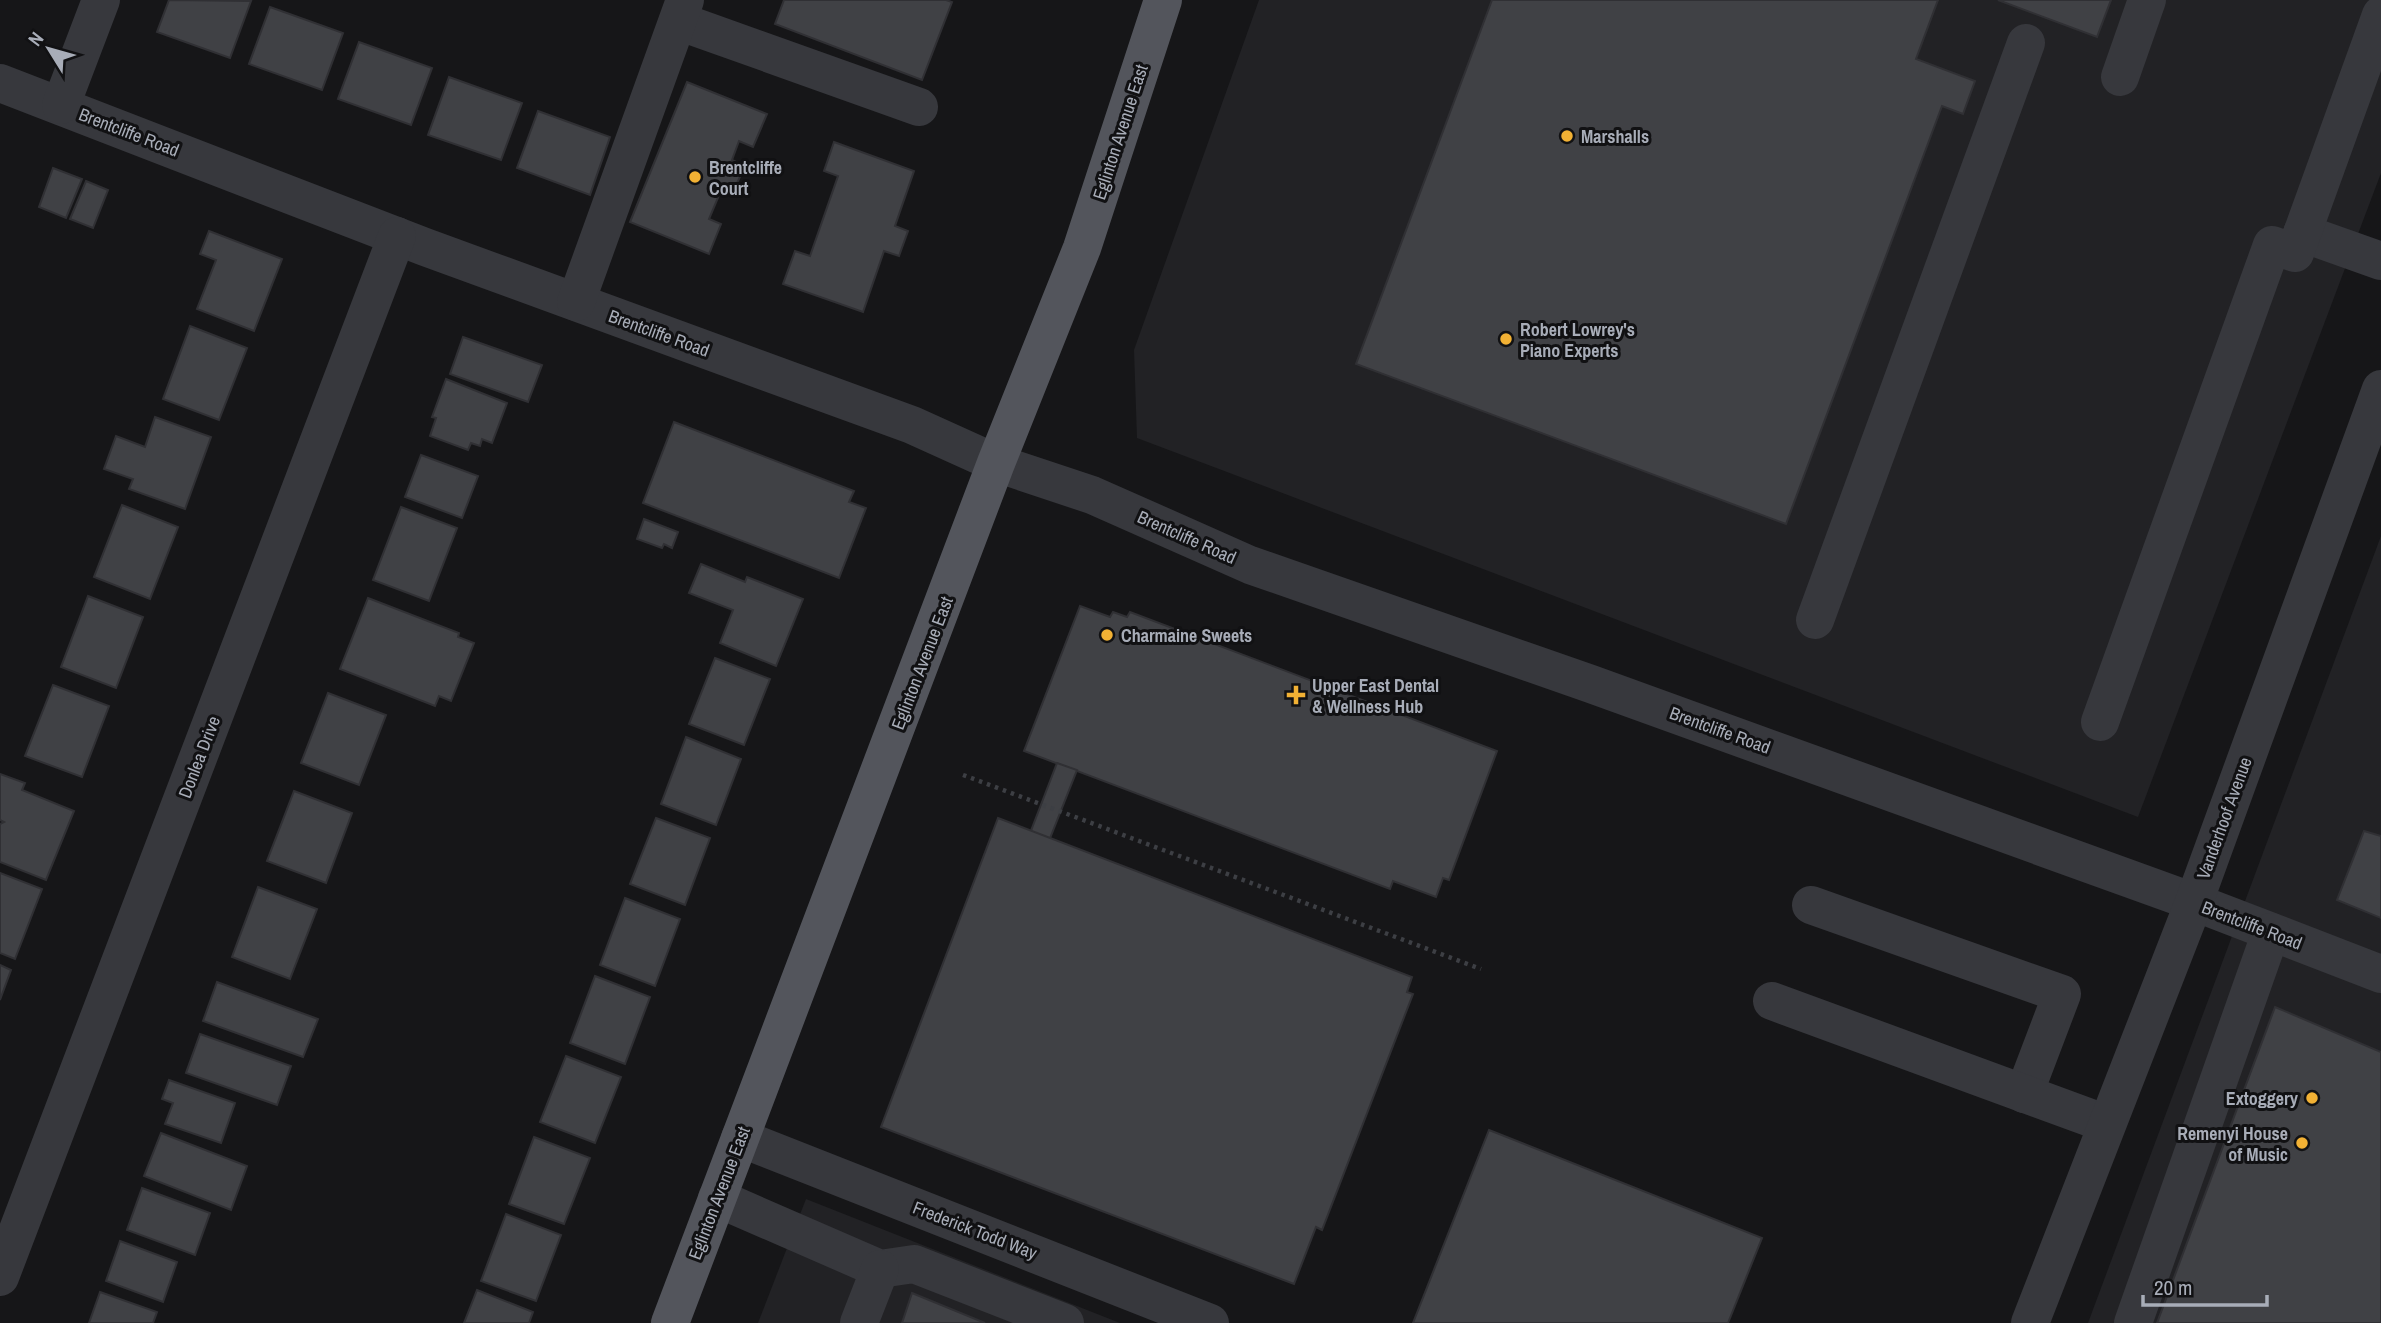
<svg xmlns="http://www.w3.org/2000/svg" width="2381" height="1323" viewBox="0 0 2381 1323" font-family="'Archivo Narrow',sans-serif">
<rect width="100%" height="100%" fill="#161618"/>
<!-- built -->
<g fill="#222225">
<polygon points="1259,0 2381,0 2381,173 2138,817 1137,438 1134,350"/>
<polygon points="2381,536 2381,1323 2088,1323"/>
<polygon points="806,1199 1120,1323 758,1323"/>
</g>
<!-- building -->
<g fill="#404145" stroke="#303034" stroke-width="2">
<polygon points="169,0 251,1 230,58 157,32"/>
<polygon points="784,0 946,0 952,2 922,80 775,24"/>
<polygon points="1492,0 1938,0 1916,59 1975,81 1963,114 1942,106 1786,524 1356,364"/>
<polygon points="1998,0 2111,0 2097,37"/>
<polygon points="270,7 343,33 322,90 249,64"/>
<polygon points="359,42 432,68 411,125 338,99"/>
<polygon points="449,77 522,103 501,160 428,135"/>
<polygon points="687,82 767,114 753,147 739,141 732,160 745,166 733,192 722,188 709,219 721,224 709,254 630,222"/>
<polygon points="538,111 610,137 590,195 517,168"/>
<polygon points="834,142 914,171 895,226 908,231 899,256 884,251 863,312 783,284 795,251 810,256 838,176 824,171"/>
<polygon points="53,168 82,179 66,218 39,207"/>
<polygon points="86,181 108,190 93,228 70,219"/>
<polygon points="209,231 282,259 254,331 197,309 216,260 200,254"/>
<polygon points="190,326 247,348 219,420 163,399"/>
<polygon points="463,337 542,365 528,402 450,374"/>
<polygon points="446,379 507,403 492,443 482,439 480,446 471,443 468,450 430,436 436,418 432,417"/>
<polygon points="155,417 211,437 185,509 129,489 133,479 104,469 116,436 145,447"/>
<polygon points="674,422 854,491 849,502 866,508 839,578 643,503"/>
<polygon points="421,455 478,476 462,518 405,497"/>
<polygon points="122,505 178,527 150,599 94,577"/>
<polygon points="401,507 457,528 429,601 373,580"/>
<polygon points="644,519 678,532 672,548 664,544 662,548 637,539"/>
<polygon points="701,564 745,582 747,577 803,599 776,666 720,643 733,610 689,593"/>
<polygon points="88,596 143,617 116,688 61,667"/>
<polygon points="368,598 459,633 458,637 474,643 451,701 439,696 435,706 340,669"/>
<polygon points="1080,606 1110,617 1113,612 1127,617 1130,612 1497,751 1449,880 1443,878 1436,897 1393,881 1390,889 1024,751"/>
<polygon points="715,658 770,679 744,745 689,724"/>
<polygon points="53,685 109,706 82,777 25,756"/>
<polygon points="328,693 386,715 359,785 301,763"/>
<polygon points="686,737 741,759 716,825 661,804"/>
<polygon points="1057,763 1077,770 1043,856 1024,849"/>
<polygon points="0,774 25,783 22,790 74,811 46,880 0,862 0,824 4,822 0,820"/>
<polygon points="294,791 352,813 326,883 267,861"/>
<polygon points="656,818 710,838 685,905 630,884"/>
<polygon points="998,818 1412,977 1407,992 1413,994 1322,1230 1316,1227 1294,1284 881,1127"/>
<polygon points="2364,831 2381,836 2381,918 2337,900"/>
<polygon points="0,873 42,889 15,959 0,953"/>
<polygon points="258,887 317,909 290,979 232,957"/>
<polygon points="625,898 680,919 655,986 600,965"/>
<polygon points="0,965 11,970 0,1000"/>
<polygon points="595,976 650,997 625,1064 570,1043"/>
<polygon points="217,982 318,1019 303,1057 203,1021"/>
<polygon points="2275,1007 2381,1052 2381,1323 2157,1323"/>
<polygon points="200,1034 291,1066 277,1105 186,1073"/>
<polygon points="566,1056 621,1077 595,1143 540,1122"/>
<polygon points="169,1080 235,1103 221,1143 165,1124 173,1103 162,1099"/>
<polygon points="1489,1130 1762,1238 1728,1323 1413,1323"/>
<polygon points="161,1133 247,1166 231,1210 144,1176"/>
<polygon points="534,1137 590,1158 564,1224 509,1204"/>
<polygon points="142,1188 210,1213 195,1255 127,1230"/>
<polygon points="506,1214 561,1235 536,1301 481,1281"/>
<polygon points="120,1241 177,1262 163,1302 106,1281"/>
<polygon points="477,1290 533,1312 529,1323 464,1323"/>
<polygon points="100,1292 157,1312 153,1323 89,1323"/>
<polygon points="912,1293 985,1323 902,1323"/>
</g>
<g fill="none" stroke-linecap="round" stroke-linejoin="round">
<!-- path -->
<polyline stroke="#3d3f44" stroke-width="4.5" stroke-dasharray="3.5 5" stroke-linecap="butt" points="963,775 1481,969"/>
<!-- minor -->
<g stroke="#37383d" stroke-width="38">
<polyline points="678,21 919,107"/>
<polyline points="2120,77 2147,0"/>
<polyline points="0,83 425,247 912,425 996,463 1092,495 1250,565 1591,684 2194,902 2381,974"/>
<polyline points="61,105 101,0"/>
<polyline points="2302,233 2381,261"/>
<polyline points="576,302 685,0"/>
<polyline points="1815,620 2026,43"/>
<polyline points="2100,722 2272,245 2295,253 2381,15"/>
<polyline points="1811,905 2062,994 2024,1094"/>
<polyline points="1772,1001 2107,1124"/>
<polyline points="740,1138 1210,1323"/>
<polyline points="717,1198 880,1269 914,1264 1065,1323"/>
<polyline points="0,1277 397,236"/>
<polyline points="859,1323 880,1269"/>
<polyline points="2030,1323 2194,902 2381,389"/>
<polyline points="2133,1323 2271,932"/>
</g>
<!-- major -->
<polyline stroke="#53555c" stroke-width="38" points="670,1323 996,463 1082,248 1163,0"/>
</g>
<!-- markers -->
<g fill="#f2b134" stroke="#111113" stroke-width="2.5">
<circle cx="1567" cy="136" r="7"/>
<circle cx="695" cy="177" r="7"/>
<circle cx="1506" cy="339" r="7"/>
<circle cx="1107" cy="635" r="7"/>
<path d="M1292.5 684.5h7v7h7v7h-7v7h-7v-7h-7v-7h7z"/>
<circle cx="2312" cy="1098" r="7"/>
<circle cx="2302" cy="1143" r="7"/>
</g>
<g text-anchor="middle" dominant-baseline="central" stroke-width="6" stroke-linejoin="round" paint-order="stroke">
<!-- street labels -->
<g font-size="18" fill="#a8adb8" stroke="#111113">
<text transform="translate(129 132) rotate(21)">Brentcliffe Road</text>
<text transform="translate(1120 132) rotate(-72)">Eglinton Avenue East</text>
<text transform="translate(659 333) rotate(20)">Brentcliffe Road</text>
<text transform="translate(1187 537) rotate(24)">Brentcliffe Road</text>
<text transform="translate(922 663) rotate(-69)">Eglinton Avenue East</text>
<text transform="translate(1720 730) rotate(20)">Brentcliffe Road</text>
<text transform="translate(199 757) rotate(-69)">Donlea Drive</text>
<text transform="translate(2224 818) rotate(-70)">Vanderhoof Avenue</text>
<text transform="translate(2252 925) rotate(21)">Brentcliffe Road</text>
<text transform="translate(719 1193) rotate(-69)">Eglinton Avenue East</text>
<text transform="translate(975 1230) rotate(21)">Frederick Todd Way</text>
</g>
<!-- poi labels -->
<g font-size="18" font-weight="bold" fill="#a8adb8" stroke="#111113" text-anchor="start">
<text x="1581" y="136">Marshalls</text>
<text x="709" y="167">Brentcliffe<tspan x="709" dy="21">Court</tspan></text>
<text x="1520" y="329">Robert Lowrey's<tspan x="1520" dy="21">Piano Experts</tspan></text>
<text x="1121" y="635">Charmaine Sweets</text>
<text x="1312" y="685">Upper East Dental<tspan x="1312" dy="21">&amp; Wellness Hub</tspan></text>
<text x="2298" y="1098" text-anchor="end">Extoggery</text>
<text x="2288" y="1133" text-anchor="end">Remenyi House<tspan x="2288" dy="21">of Music</tspan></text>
</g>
</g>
<!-- north arrow -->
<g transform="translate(49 49) rotate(307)" stroke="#111113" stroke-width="5" paint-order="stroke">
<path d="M0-5L12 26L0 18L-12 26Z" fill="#a8adb8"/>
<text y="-10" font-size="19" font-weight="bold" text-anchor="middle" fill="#a8adb8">N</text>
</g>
<!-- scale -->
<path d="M2143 1295v10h124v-10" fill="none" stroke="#a8adb8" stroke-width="3.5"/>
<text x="2154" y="1295" font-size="21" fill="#a8adb8" stroke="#111113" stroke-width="5" paint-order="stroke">20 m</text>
</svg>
